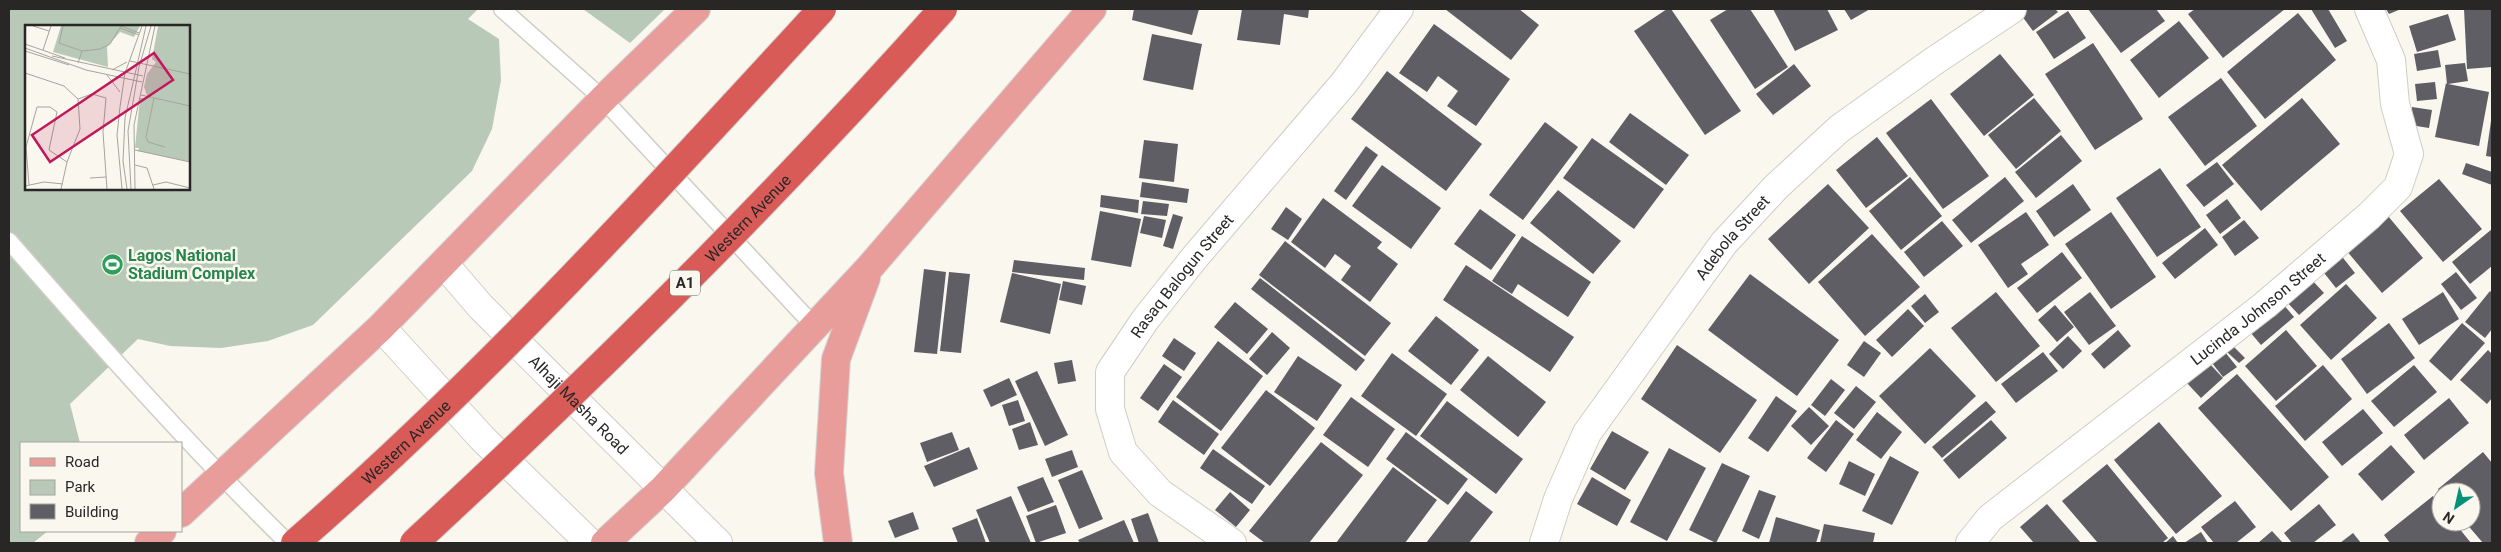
<svg xmlns="http://www.w3.org/2000/svg" width="2501" height="552" viewBox="0 0 2501 552" font-family="Roboto,sans-serif">
<rect width="100%" height="100%" fill="#f9f7ee"/>
<!-- green -->
<g fill="#b8cab7" fill-rule="evenodd">
<path d="M9,9H478L468,19L499,39L501,80L492,129L472,171L313,325L268,341L221,348L170,346L138,339L70,404L80,443H21V531H48L33,543H9ZM26,26H189V189H26Z"/>
<polygon points="583,9 665,9 630,43"/>
</g>
<!-- building -->
<g fill="#605e65">
<polygon points="1134,9 1199,9 1192,35 1132,20"/>
<polygon points="1242,9 1309,9 1308,18 1284,14 1280,45 1237,40"/>
<polygon points="1445,9 1519,9 1539,25 1511,60"/>
<polygon points="1667,9 1671,9 1741,111 1705,135 1634,31"/>
<polygon points="1728,9 1750,9 1788,67 1755,89 1710,20"/>
<polygon points="1773,9 1827,9 1838,30 1795,51"/>
<polygon points="1844,9 1870,9 1851,20"/>
<polygon points="2023,9 2055,9 2058,12 2033,31 2019,12"/>
<polygon points="2088,9 2156,9 2165,21 2121,53"/>
<polygon points="2195,9 2285,9 2223,58 2188,14"/>
<polygon points="2311,9 2328,9 2347,41 2335,48"/>
<polygon points="2386,9 2401,9 2389,14"/>
<polygon points="2464,9 2492,9 2492,67 2467,69"/>
<polygon points="2068,11 2086,38 2054,59 2036,32"/>
<polygon points="2298,13 2336,60 2265,119 2227,72"/>
<polygon points="2448,14 2456,40 2417,52 2409,26"/>
<polygon points="2179,21 2209,58 2159,98 2130,60"/>
<polygon points="1434,24 1510,79 1476,126 1447,106 1458,91 1438,76 1427,92 1399,73"/>
<polygon points="1152,34 1202,44 1193,90 1143,80"/>
<polygon points="2093,43 2143,119 2095,150 2045,74"/>
<polygon points="2438,50 2441,67 2417,71 2414,54"/>
<polygon points="2000,54 2034,95 1984,136 1950,94"/>
<polygon points="2465,63 2468,81 2448,84 2489,92 2479,146 2435,137 2446,83 2447,84 2445,65"/>
<polygon points="1794,64 1811,86 1773,115 1756,94"/>
<polygon points="1387,71 1482,144 1446,191 1351,119"/>
<polygon points="2221,78 2257,126 2205,166 2168,117"/>
<polygon points="2435,82 2437,99 2417,101 2415,84"/>
<polygon points="2034,98 2061,131 2016,169 1988,135"/>
<polygon points="2302,98 2340,144 2261,211 2222,165"/>
<polygon points="1931,99 1989,176 1943,209 1886,133"/>
<polygon points="2412,107 2432,110 2429,128 2410,125"/>
<polygon points="1630,113 1689,155 1666,185 1609,142"/>
<polygon points="2491,121 2492,121 2492,157 2486,156"/>
<polygon points="1545,122 1578,147 1523,220 1489,195"/>
<polygon points="2061,135 2082,161 2036,198 2015,172"/>
<polygon points="1877,137 1908,176 1866,208 1836,170"/>
<polygon points="1592,138 1664,189 1634,229 1563,178"/>
<polygon points="1144,140 1178,144 1174,182 1139,178"/>
<polygon points="1366,146 1378,155 1346,200 1334,191"/>
<polygon points="2217,162 2234,184 2204,207 2186,185"/>
<polygon points="2466,163 2492,172 2492,185 2462,174"/>
<polygon points="1382,165 1441,208 1411,249 1352,206"/>
<polygon points="2160,168 2201,227 2157,257 2116,198"/>
<polygon points="1910,177 1942,216 1901,250 1869,211"/>
<polygon points="2005,177 2024,201 1971,243 1952,220"/>
<polygon points="2439,179 2482,229 2443,262 2400,211"/>
<polygon points="1142,182 1189,189 1187,203 1140,197"/>
<polygon points="1828,184 1869,228 1809,284 1768,239"/>
<polygon points="2073,184 2091,210 2054,237 2036,211"/>
<polygon points="1558,190 1621,241 1593,274 1530,223"/>
<polygon points="1101,195 1139,200 1138,213 1100,207"/>
<polygon points="1323,198 1382,242 1377,248 1398,264 1370,302 1341,280 1351,266 1335,254 1325,268 1291,242"/>
<polygon points="2227,199 2241,218 2220,234 2206,215"/>
<polygon points="1143,201 1169,204 1167,216 1141,214"/>
<polygon points="1286,207 1302,219 1288,240 1271,229"/>
<polygon points="1480,209 1516,235 1491,270 1454,244"/>
<polygon points="1100,211 1141,219 1131,267 1091,260"/>
<polygon points="2026,212 2049,245 2021,264 2028,274 2008,288 1978,245"/>
<polygon points="2111,212 2156,277 2111,309 2065,244"/>
<polygon points="1173,214 1183,217 1173,249 1163,246"/>
<polygon points="1144,216 1166,220 1162,238 1140,233"/>
<polygon points="2388,216 2423,258 2382,293 2346,250"/>
<polygon points="2244,220 2259,238 2235,256 2222,237"/>
<polygon points="1942,221 1963,246 1924,277 1904,252"/>
<polygon points="2205,228 2218,245 2175,279 2162,263"/>
<polygon points="2492,229 2492,266 2470,284 2452,262"/>
<polygon points="1872,234 1920,287 1865,336 1818,282"/>
<polygon points="1522,236 1591,282 1568,317 1518,284 1512,294 1492,281"/>
<polygon points="1285,241 1391,323 1365,356 1259,275"/>
<polygon points="2336,249 2355,273 2336,288 2317,264"/>
<polygon points="2062,252 2082,278 2037,313 2017,288"/>
<polygon points="1014,260 1085,268 1084,280 1012,272"/>
<polygon points="1466,265 1574,337 1550,372 1443,300"/>
<polygon points="924,269 946,272 937,354 914,352"/>
<polygon points="949,272 970,274 961,353 940,351"/>
<polygon points="2456,272 2477,298 2461,310 2441,284"/>
<polygon points="1012,273 1061,284 1050,334 1000,322"/>
<polygon points="1750,274 1839,340 1797,396 1708,330"/>
<polygon points="1260,278 1365,360 1356,371 1251,289"/>
<polygon points="2311,279 2324,293 2299,315 2286,301"/>
<polygon points="1063,281 1086,286 1082,305 1059,300"/>
<polygon points="2346,284 2377,318 2331,360 2300,325"/>
<polygon points="2490,291 2492,293 2492,329 2485,338 2465,322"/>
<polygon points="1996,292 2040,346 1996,382 1951,328"/>
<polygon points="2090,292 2116,326 2089,345 2064,312"/>
<polygon points="2443,292 2459,319 2419,345 2402,319"/>
<polygon points="1925,294 1939,312 1925,323 1911,306"/>
<polygon points="2278,298 2294,317 2261,345 2245,326"/>
<polygon points="1235,302 1268,329 1247,354 1214,327"/>
<polygon points="2055,305 2074,327 2057,342 2038,320"/>
<polygon points="1908,309 1924,326 1892,357 1876,340"/>
<polygon points="1436,316 1479,350 1451,385 1408,351"/>
<polygon points="2389,323 2415,358 2367,394 2341,359"/>
<polygon points="2462,323 2485,343 2451,381 2429,361"/>
<polygon points="2118,330 2131,346 2104,369 2091,354"/>
<polygon points="2286,330 2317,366 2276,401 2245,366"/>
<polygon points="1272,332 1290,348 1267,375 1249,359"/>
<polygon points="2068,336 2082,351 2063,369 2049,354"/>
<polygon points="1174,338 1196,353 1184,371 1162,356"/>
<polygon points="1218,341 1263,376 1221,431 1176,397"/>
<polygon points="1864,341 1881,353 1864,377 1847,365"/>
<polygon points="1677,345 1757,400 1720,453 1641,399"/>
<polygon points="2233,346 2245,358 2239,363 2227,352"/>
<polygon points="1930,348 1976,396 1925,444 1879,396"/>
<polygon points="2488,350 2492,354 2492,398 2487,404 2460,380"/>
<polygon points="2043,352 2058,371 2016,403 2001,384"/>
<polygon points="2225,352 2237,367 2223,377 2212,363"/>
<polygon points="1392,353 1447,394 1416,436 1361,396"/>
<polygon points="1298,356 1342,385 1317,421 1274,392"/>
<polygon points="1488,356 1546,402 1518,437 1460,390"/>
<polygon points="1072,360 1076,381 1058,384 1054,363"/>
<polygon points="2208,362 2223,378 2201,398 2186,382"/>
<polygon points="1164,364 1182,377 1158,411 1140,398"/>
<polygon points="2323,365 2352,399 2305,441 2275,406"/>
<polygon points="2414,365 2437,392 2394,427 2371,401"/>
<polygon points="1037,371 1068,435 1045,446 1015,381"/>
<polygon points="2237,374 2329,477 2291,511 2198,408"/>
<polygon points="1009,378 1017,395 991,407 983,390"/>
<polygon points="1831,379 1845,390 1825,416 1811,405"/>
<polygon points="1856,386 1876,402 1854,429 1834,413"/>
<polygon points="1266,390 1315,428 1270,486 1221,448"/>
<polygon points="1776,396 1797,411 1768,452 1748,438"/>
<polygon points="1351,397 1395,429 1368,467 1323,435"/>
<polygon points="2449,398 2469,423 2424,460 2404,435"/>
<polygon points="1018,400 1025,421 1009,426 1002,405"/>
<polygon points="1173,400 1219,434 1204,455 1158,422"/>
<polygon points="1447,401 1523,459 1496,494 1420,436"/>
<polygon points="1986,401 1996,412 1942,458 1932,447"/>
<polygon points="1809,407 1829,426 1811,445 1791,426"/>
<polygon points="2363,409 2383,433 2342,466 2322,442"/>
<polygon points="1877,412 1902,432 1881,459 1856,440"/>
<polygon points="1836,420 1854,434 1826,472 1807,458"/>
<polygon points="1991,420 2007,438 1959,479 1943,460"/>
<polygon points="1030,422 1038,445 1019,450 1012,429"/>
<polygon points="2159,422 2222,496 2176,534 2114,460"/>
<polygon points="1612,431 1649,452 1625,490 1590,469"/>
<polygon points="952,432 959,450 927,462 920,443"/>
<polygon points="1406,432 1468,479 1448,505 1386,459"/>
<polygon points="1321,442 1363,475 1309,543 1265,543 1249,531"/>
<polygon points="2391,445 2415,472 2382,501 2358,474"/>
<polygon points="969,447 978,469 934,487 924,466"/>
<polygon points="1669,448 1706,468 1667,541 1630,522"/>
<polygon points="1213,449 1265,486 1252,504 1200,468"/>
<polygon points="1072,450 1078,467 1052,477 1045,459"/>
<polygon points="2483,452 2492,463 2492,543 2483,543 2465,522 2471,522 2471,492 2440,492 2438,489"/>
<polygon points="1890,456 1919,472 1892,525 1862,511"/>
<polygon points="1849,461 1875,474 1865,496 1839,484"/>
<polygon points="1722,463 1750,476 1716,543 1689,530"/>
<polygon points="2107,464 2168,538 2162,543 2098,543 2062,501"/>
<polygon points="1393,467 1437,500 1405,543 1336,543"/>
<polygon points="1082,470 1103,519 1079,529 1058,480"/>
<polygon points="1043,477 1054,502 1028,512 1017,487"/>
<polygon points="1592,477 1631,500 1617,526 1577,504"/>
<polygon points="1759,490 1776,496 1759,539 1742,531"/>
<polygon points="1466,491 1493,512 1469,543 1426,543"/>
<polygon points="1230,492 1250,510 1236,527 1215,510"/>
<polygon points="1011,496 1031,543 990,543 976,510"/>
<polygon points="2433,496 2441,506 2441,522 2454,522 2471,543 2390,543 2384,535"/>
<polygon points="2235,501 2256,527 2236,543 2214,543 2201,527"/>
<polygon points="2047,504 2081,543 2034,543 2020,527"/>
<polygon points="2319,504 2336,525 2313,543 2292,543 2284,533"/>
<polygon points="1056,505 1066,533 1036,543 1026,516"/>
<polygon points="913,512 919,529 895,538 888,521"/>
<polygon points="1148,513 1159,543 1139,543 1131,519"/>
<polygon points="1776,517 1820,530 1816,543 1769,543"/>
<polygon points="977,518 986,543 958,543 952,528"/>
<polygon points="1124,520 1134,543 1080,543 1078,540"/>
<polygon points="1824,524 1875,533 1873,543 1820,543"/>
<polygon points="2272,531 2283,543 2258,543"/>
<polygon points="2201,532 2208,543 2184,543"/>
<polygon points="2353,533 2361,543 2340,543"/>
<polygon points="2173,536 2178,543 2165,543"/>
</g>
<g fill="none" stroke-linecap="round" stroke-linejoin="round">
<defs>
<g id="service">
<polyline points="502,9 603,99 814,326"/>
<path d="M9,241C99,344 190,447 288,543"/>
</g>
<g id="minor">
<path id="s1" d="M1232,543L1160,493L1123,452L1110,409V372L1145,320L1195,257L1344,83L1399,9"/>
<path id="s2" d="M1544,543L1558,499L1587,433L1724,243L1776,187L1839,129L1934,61L2012,9"/>
<path id="s3" d="M1970,543L1990,518L2265,305L2369,216L2398,187L2409,154L2395,104L2391,60L2369,9"/>
</g>
<g id="tertiary">
<path id="s4" d="M444,264L481,307L718,543"/>
<polyline points="381,327 482,438 590,543"/>
</g>
<g id="primary">
<polyline points="181,513 381,327 603,99 696,9"/>
<polyline points="149,543 162,531"/>
<polyline points="605,543 663,489 870,267 1092,9"/>
<polyline points="838,543 829,473 836,359 866,278"/>
</g>
</defs>
<!-- service casing -->
<use href="#service" stroke="#cfcdc5" stroke-width="19"/>
<!-- minor casing -->
<use href="#minor" stroke="#cfcdc5" stroke-width="30"/>
<!-- tertiary casing -->
<use href="#tertiary" stroke="#cfcdc5" stroke-width="30"/>
<!-- primary casing -->
<use href="#primary" stroke="#d4d4d3" stroke-width="30"/>
<!-- service -->
<use href="#service" stroke="#fff" stroke-width="16"/>
<!-- minor -->
<use href="#minor" stroke="#fff" stroke-width="28"/>
<!-- tertiary -->
<use href="#tertiary" stroke="#fff" stroke-width="28"/>
<!-- primary -->
<use href="#primary" stroke="#e89d9b" stroke-width="28"/>
<defs>
<g id="motorway-bridge">
<path id="s5" d="M295,543C484,379 653,193 822,9"/>
<path id="s6" d="M414,543C598,373 776,196 943,9"/>
</g>
</defs>
<!-- motorway-bridge casing -->
<use href="#motorway-bridge" stroke="#d4d4d3" stroke-width="30" stroke-linecap="butt"/>
<!-- motorway-bridge -->
<use href="#motorway-bridge" stroke="#d85b58" stroke-width="28"/>
</g>
<!-- icons -->
<defs>
<symbol id="stadium-disc" viewBox="-11 -11 22 22"><circle r="9.5" fill="#2e9e5b" stroke="#f9f7ee"/><path d="M0-5a6.5 5 0 1 0 0 10a6.5 5 0 1 0 0-10ZM-3.5-1.8h7v3.6h-7Z" fill="#fff"/></symbol>
</defs>
<g fill-rule="evenodd">
<use href="#stadium-disc" x="100" y="252" width="25" height="25"/>
</g>
<g text-anchor="middle" dominant-baseline="central" stroke-width="5" stroke-linejoin="round" paint-order="stroke">
<!-- shield labels -->
<rect fill="#f9f7ee" stroke="#676561" stroke-width="1" x="670" y="270.5" width="30" height="25" rx="4"/>
<g font-size="15" font-weight="bold" fill="#282725">
<text x="685" y="283">A1</text>
</g>
<!-- street labels -->
<g font-size="16" fill="#282725" stroke="#f9f7ee">
<text stroke="none"><textPath href="#s6" startOffset="466">Western Avenue</textPath></text>
<text stroke="none"><textPath href="#s2" startOffset="362">Adebola Street</textPath></text>
<text stroke="none"><textPath href="#s1" startOffset="345">Rasaq Balogun Street</textPath></text>
<text stroke="none"><textPath href="#s3" startOffset="372">Lucinda Johnson Street</textPath></text>
<text stroke="none"><textPath href="#s4" startOffset="195">Alhaji Masha Road</textPath></text>
<text stroke="none"><textPath href="#s5" startOffset="150">Western Avenue</textPath></text>
</g>
<!-- leisure labels -->
<g font-size="16" font-weight="bold" fill="#27864d" stroke="#f9f7ee" text-anchor="start">
<text x="128" y="255">Lagos National<tspan x="128" dy="18">Stadium Complex</tspan></text>
</g>
</g>
<!-- overview -->
<g transform="translate(25 25)">
<rect width="165" height="165" fill="#f9f7ee"/>
<path d="M36,1H115L109,12L95,7L82,22L83,42L28,27ZM133,1H165V137L113,126L114,123H110L115,73H123L119,62L122,49L131,37L127,34Z" fill="#b8cab7"/>
<path fill="none" stroke="#a5a49e" stroke-width="1" d="M8,1L24,6M38,1L34,18L57,26L53,38M96,1L114,8M95,3L114,10M0,19L40,33M0,23L61,45L117,57M18,25L26,1M0,26L44,40M57,26L75,24L85,19L96,1M27,31L118,51M105,36L165,49M87,45L102,37M0,48L39,61L53,74L55,104L42,137L36,164M82,50L95,67M116,70L165,81M129,73L121,112L123,117L140,122M53,74L67,69L81,73L78,107L82,164M12,82H25L32,87L24,125L42,137M110,125L165,137M110,140L122,143L129,164M65,153L81,152M4,160L1,122L12,82M128,160L141,157L165,163M0,161L19,157L38,159M97,164L92,110L95,82L100,48L117,1M102,164L98,136L100,93L121,1M106,164L103,106L114,42L126,1M110,164L109,100L130,1"/>
<path fill="#c2185b" fill-opacity="0.15" stroke="#c2185b" stroke-width="2.5" d="M129,28L148,55L25,137L7,110Z"/>
<rect width="165" height="165" fill="none" stroke="#282725" stroke-width="2.5"/>
</g>
<!-- border -->
<rect width="2501" height="552" fill="none" stroke="#282725" stroke-width="20"/>
<!-- legend -->
<rect x="20" y="442" width="162" height="90" fill="#f9f7ee" stroke="#a5a49e"/>
<rect x="30" y="458" width="25" height="8" fill="#e89d9b" stroke="#a5a49e"/>
<text x="65" y="467" font-size="15" fill="#282725">Road</text>
<rect x="30" y="480" width="25" height="15" fill="#b8cab7" stroke="#a5a49e"/>
<text x="65" y="492" font-size="15" fill="#282725">Park</text>
<rect x="30" y="504" width="25" height="15" fill="#605e65" stroke="#a5a49e"/>
<text x="65" y="517" font-size="15" fill="#282725">Building</text>
<!-- north arrow -->
<g transform="translate(2456 507) rotate(214)"><circle r="24" fill="#f9f7ee" stroke="#a5a49e"/>
<path d="M0-4L9 19L0 12L-9 19Z" fill="#05907a"/>
<text y="-8" font-size="14" font-weight="bold" text-anchor="middle" fill="#282725">N</text>
</g>
</svg>
